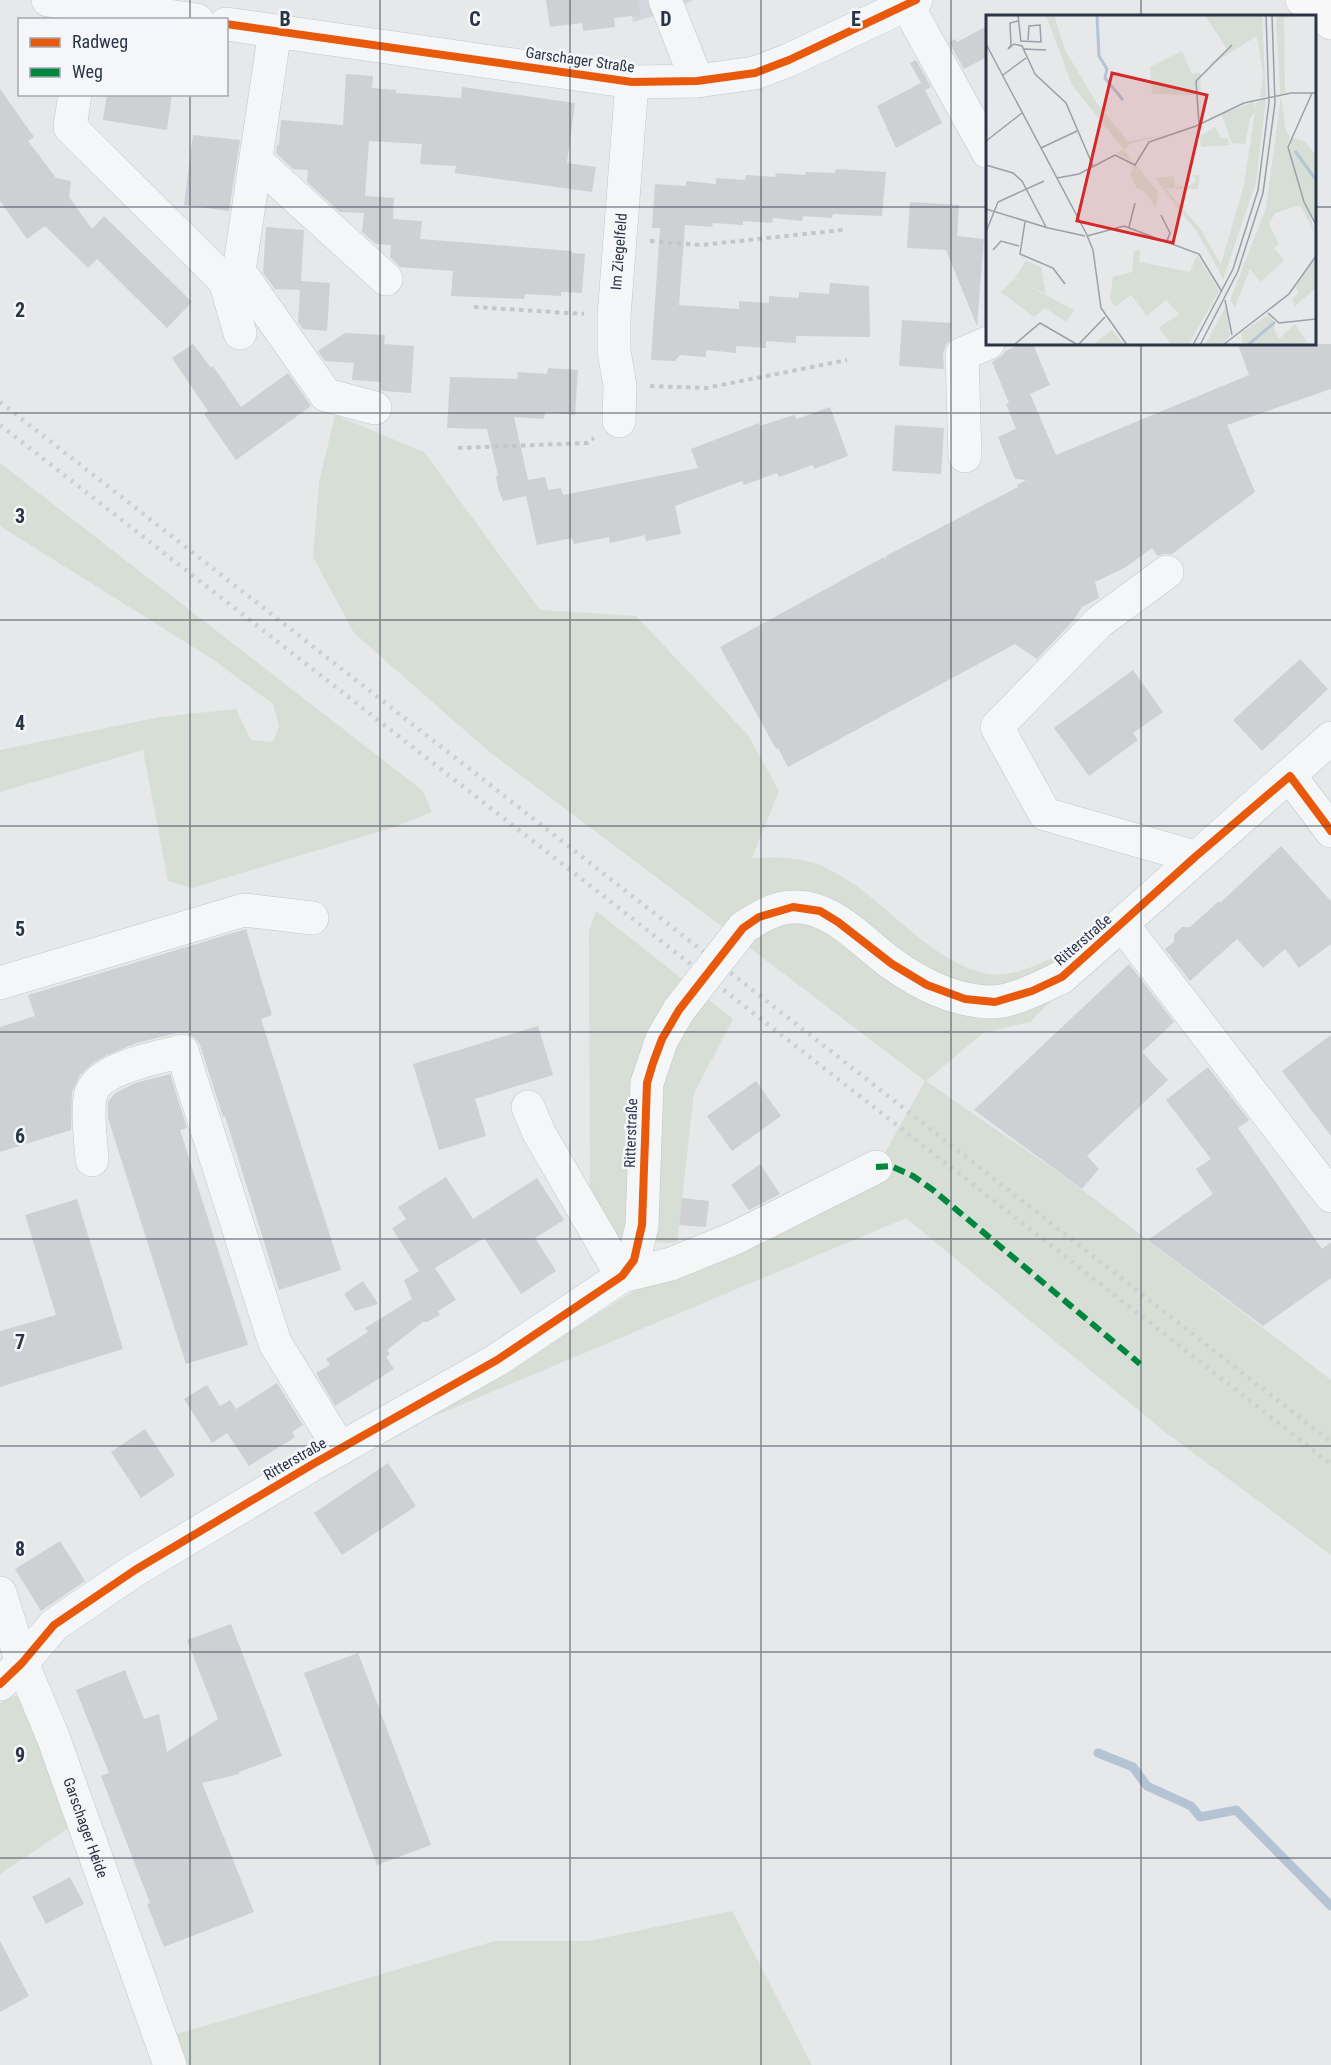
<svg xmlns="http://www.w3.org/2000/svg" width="1331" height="2065" viewBox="0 0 1331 2065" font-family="'Roboto Condensed',sans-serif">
<rect width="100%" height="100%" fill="#e6e8ea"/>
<!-- built -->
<polygon fill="#d4d7dd" points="629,0 694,0 670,11 633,22"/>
<!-- green -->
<g fill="#d6ded6">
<path d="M335,415L424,452L540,610L636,616L748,735L779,791L752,858C778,857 805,857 828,869C841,876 856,885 867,894C902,922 958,981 1006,974C1034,970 1057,955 1081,942L1048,968L1007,984L983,987L962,984L929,971L827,900L793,890L768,894L747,906L724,928L487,750L354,633L313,557L319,482Z"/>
<polygon points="0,463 423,791 432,812 395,827 192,888 168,881 143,750 0,792 0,750 160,717 236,709 251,740 273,742 279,726 273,704 211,658 0,526"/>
<polygon points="596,911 733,1019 694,1093 677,1242 667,1243 590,1237 589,931"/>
<polygon points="799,921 819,928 897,981 1059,993 1030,1022 983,1033 926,1081 1072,1182 1331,1380 1331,1555 1165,1432 906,1218 432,1417 639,1288 870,1180 925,1081 746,945 770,927"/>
<polygon points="16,1696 22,1698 70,1827 0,1874 0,1704 7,1697"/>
<polygon points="732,1911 812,2065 155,2065 177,2034 495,1941 589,1941"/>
</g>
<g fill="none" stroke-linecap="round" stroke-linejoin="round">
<!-- stream -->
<polyline stroke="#b4c4d5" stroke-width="9" points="1098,1753 1133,1767 1147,1786 1191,1806 1200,1817 1236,1810 1331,1906"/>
</g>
<!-- building -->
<g fill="#ced0d3">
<polygon points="546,0 639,0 640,15 614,18 615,27 583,31 582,23 550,27"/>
<polygon points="987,26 987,57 964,69 949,42 955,39 957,42"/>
<polygon points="916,60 931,87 925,90 942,123 896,148 877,106 921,83 910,63"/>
<polygon points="346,74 373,76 372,88 396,90 396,93 461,98 462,87 575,103 567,163 596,167 592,192 455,173 456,166 420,164 422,144 369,141 365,196 394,198 393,219 422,221 420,239 572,251 572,253 585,254 582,293 561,292 561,296 525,294 524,299 451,296 453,271 400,267 390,257 391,245 376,244 362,232 364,213 340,212 307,182 308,170 293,169 276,153 277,145 279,145 281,120 343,125"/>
<polygon points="0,89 34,137 28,141 56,178 71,181 69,197 92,229 104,216 192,302 167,328 97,259 88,268 45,226 27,239 0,201"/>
<polygon points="107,94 172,94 167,130 103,120"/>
<polygon points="193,135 240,140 229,211 184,205"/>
<polygon points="836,169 886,172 882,216 833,214 832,218 803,216 802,221 773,218 772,223 743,221 743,225 713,223 712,227 685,225 679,305 739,309 739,301 769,303 769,296 799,298 799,292 829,294 830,283 869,286 870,337 796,336 796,343 766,341 766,348 736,346 736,353 706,350 706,357 680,355 675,361 651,360 660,228 652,228 655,184 686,186 686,181 716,184 716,178 745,180 746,175 775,177 776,173 805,175 806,172 835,173"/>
<polygon points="910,202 959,205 957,236 984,239 977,326 946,250 907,248"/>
<polygon points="266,227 304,230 301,281 330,283 327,331 303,329 298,322 300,290 275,289 263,273"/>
<polygon points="902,320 951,323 950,341 946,344 943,354 944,369 899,366"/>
<polygon points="345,333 385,335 384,344 414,346 411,393 383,391 381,390 381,382 352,380 354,363 325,361 318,351"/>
<polygon points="193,344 211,368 213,366 241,407 288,373 311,406 236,460 204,414 208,411 172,358"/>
<polygon points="1022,344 1033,344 1050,385 1030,394 1056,455 1249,375 1238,344 1331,344 1331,389 1227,425 1255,492 1172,554 1164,554 1158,556 1152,548 1126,567 1095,582 1099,598 1082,607 1073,621 1037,659 1015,644 788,767 778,748 776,749 720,647 884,557 886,560 886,556 1018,487 1017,485 1026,480 1015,479 998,437 1016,429 1006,404 1009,403 992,362 1003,355 1005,351"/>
<polygon points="548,368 578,370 575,415 545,412 544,419 514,417 528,480 545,477 548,490 561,488 563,495 698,468 691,449 759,423 760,426 794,415 797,419 830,407 848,456 814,469 813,465 779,477 777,473 744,485 742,481 675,506 681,534 646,541 645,535 610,543 609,537 574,544 572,538 537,545 526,496 503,501 499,491 496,477 498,475 487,429 447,428 450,377 517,379 518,372 547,374"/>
<polygon points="895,425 944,428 941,474 892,471"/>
<polygon points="1300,659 1328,689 1262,751 1233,720"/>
<polygon points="1133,670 1163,712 1133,733 1138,740 1089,776 1054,728"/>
<polygon points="1281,846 1331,901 1331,944 1299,968 1285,949 1263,968 1237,939 1190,981 1165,949 1174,942 1174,935 1182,927 1190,927 1219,901 1220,903"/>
<polygon points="246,929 272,1015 261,1019 341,1270 279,1290 225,1116 223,1117 200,1045 195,1038 187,1033 177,1033 137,1043 107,1055 93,1063 80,1075 72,1092 71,1130 0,1152 0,1027 35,1016 28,995"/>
<polygon points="1129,964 1174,1022 1142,1052 1168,1080 1087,1156 1099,1169 1082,1189 974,1110"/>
<polygon points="538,1026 553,1075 475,1099 486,1136 439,1150 413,1064"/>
<polygon points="1331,1035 1331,1136 1282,1071"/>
<polygon points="1208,1067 1249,1120 1238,1128 1322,1249 1331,1242 1331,1278 1263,1326 1148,1240 1213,1194 1196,1169 1211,1159 1166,1100"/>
<polygon points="170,1074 187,1128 180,1130 248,1345 186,1364 108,1118 108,1102 114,1094 135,1083"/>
<polygon points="756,1081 781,1116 732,1151 707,1116"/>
<polygon points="760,1164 780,1194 749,1210 731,1185"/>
<polygon points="446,1177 473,1219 537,1178 564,1220 535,1238 556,1271 521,1294 484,1238 435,1268 456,1300 438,1311 440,1315 427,1322 423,1322 387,1350 390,1354 386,1357 394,1369 335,1406 316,1373 330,1365 326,1359 368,1332 365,1328 412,1299 404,1280 419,1271 392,1228 406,1219 398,1207"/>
<polygon points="682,1198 709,1201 706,1227 679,1225"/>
<polygon points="77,1199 123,1349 0,1387 0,1331 56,1315 25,1215"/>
<polygon points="363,1281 378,1304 355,1311 344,1294"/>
<polygon points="277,1383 303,1425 292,1432 295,1437 249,1466 227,1433 212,1443 184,1399 207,1385 220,1406 230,1400 236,1409"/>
<polygon points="145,1429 175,1475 141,1498 111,1452"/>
<polygon points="388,1463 416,1506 342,1555 314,1513"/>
<polygon points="60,1541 85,1581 41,1611 15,1569"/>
<polygon points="231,1624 282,1756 239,1772 239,1774 202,1783 254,1912 164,1947 147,1904 150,1903 101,1776 109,1773 76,1690 125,1670 144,1719 159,1714 167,1752 218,1719 187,1640"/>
<polygon points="358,1653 431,1845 377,1865 304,1673"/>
<polygon points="70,1877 84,1904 46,1924 32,1897"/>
<polygon points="0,1941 29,1996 0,2012"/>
</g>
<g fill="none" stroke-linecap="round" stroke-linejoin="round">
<defs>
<g id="minor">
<polyline points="48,0 197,20"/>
<polyline points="665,0 697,81"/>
<polyline points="907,5 988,152"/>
<polyline points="226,24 632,82 697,81 755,73 789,60 916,0"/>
<polyline points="275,31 239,271 326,395 375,408"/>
<polyline points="75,94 70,127 225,281 240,333"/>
<polyline points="256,161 386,279"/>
<path id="s1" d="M619,421L620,386L614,351V316L632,82"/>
<polyline points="965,456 962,354 988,343"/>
<polyline points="1167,572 1099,622 997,727 1045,814 1195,857"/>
<polyline points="1290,776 1331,831"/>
<polyline points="1122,924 1331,1196"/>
<path d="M743,928C757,918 775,907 793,907C832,905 862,942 891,963C920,984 956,1002 993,1002C1015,1001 1043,986 1062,977L1331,738"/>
<polyline points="0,983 244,910 312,918"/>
<polyline points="528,1107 539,1133 622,1276 671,1264 735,1238 876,1167"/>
<path d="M92,1160C91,1140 87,1118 90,1098C93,1068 158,1058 182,1051L275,1343L340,1449"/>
<path id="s2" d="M0,1593L22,1663L53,1737L170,2065"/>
<polyline points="0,1684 22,1663 54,1625 135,1570 313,1464 497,1360 622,1276 634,1260 642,1225 647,1083 662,1039 679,1010"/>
</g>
<polyline id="major" points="1302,0 1317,6 1331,23"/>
</defs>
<!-- minor casing -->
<use href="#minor" stroke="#c4c6c8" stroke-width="34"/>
<!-- major casing -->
<use href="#major" stroke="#c2c5c8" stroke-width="34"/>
<!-- path -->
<g stroke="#c5c6ca" stroke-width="4" stroke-dasharray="4.5 4.5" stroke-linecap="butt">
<polyline points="650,241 701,245 843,230"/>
<polyline points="474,307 584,314"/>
<polyline points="650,386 706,388 847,360"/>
<polyline points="458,448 587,443 594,438"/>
</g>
<!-- minor -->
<use href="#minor" stroke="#f5f6f7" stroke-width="33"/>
<!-- major -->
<use href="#major" stroke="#f8f8f8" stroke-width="33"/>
<!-- rail -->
<g stroke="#cecfd2" stroke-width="4.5" stroke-dasharray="3 6" stroke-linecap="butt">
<polyline points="0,402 1331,1442"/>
<polyline points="0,425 1331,1464"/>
</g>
<defs>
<polyline id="minor-bridge" points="679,1010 743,928"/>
</defs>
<!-- minor-bridge casing -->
<use href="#minor-bridge" stroke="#c4c6c8" stroke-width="34" stroke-linecap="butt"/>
<!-- minor-bridge -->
<use href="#minor-bridge" stroke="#f5f6f7" stroke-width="33"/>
<!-- quiet -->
<polyline stroke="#00873e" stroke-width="6" stroke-dasharray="12 6" stroke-linecap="butt" points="876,1167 891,1166 913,1176 933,1190 1140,1364"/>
<defs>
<g id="cycleway">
<polyline points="226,24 632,82 697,81 755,73 789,60 916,0"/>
<polyline points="0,1684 22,1663 54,1625 135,1570 313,1464 497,1360 622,1276 634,1260 642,1225 647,1083 653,1063 662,1039 679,1010 743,928 759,917 793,907 820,911 838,922 892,964 927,985 965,999 995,1002 1032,991 1062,977 1195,857 1290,776 1331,831"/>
</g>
</defs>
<!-- cycleway casing -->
<use href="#cycleway" stroke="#f4f6f9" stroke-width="11"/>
<!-- cycleway -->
<use href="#cycleway" stroke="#e8590c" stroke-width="8"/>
</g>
<!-- grid -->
<path fill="none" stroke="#2b3445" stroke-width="1.5" stroke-opacity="0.55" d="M190,0V20M380,0V2065M570,0V2065M761,0V2065M951,0V2065M1141,0V16M190,94V2065M0,207H988M1314,207H1331M1141,344V2065M0,413H1331M0,620H1331M0,826H1331M0,1032H1331M0,1239H1331M0,1446H1331M0,1652H1331M0,1858H1331"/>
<g text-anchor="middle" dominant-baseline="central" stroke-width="5" stroke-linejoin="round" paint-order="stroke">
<!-- street labels -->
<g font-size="15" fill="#2b3445" stroke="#f4f6f9">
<text transform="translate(580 60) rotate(8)">Garschager Straße</text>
<text stroke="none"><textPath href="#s1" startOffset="170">Im Ziegelfeld</textPath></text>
<text transform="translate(1083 940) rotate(-41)">Ritterstraße</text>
<text transform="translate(631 1133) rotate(-88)">Ritterstraße</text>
<text transform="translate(295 1459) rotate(-30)">Ritterstraße</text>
<text stroke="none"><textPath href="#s2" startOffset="250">Garschager Heide</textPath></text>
</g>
</g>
<!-- overview -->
<g transform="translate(986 15)">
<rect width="330" height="330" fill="#e6e8ea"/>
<path d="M60,0H68L79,35L110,87L142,126L179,120L144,129L138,136L149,148L130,138L138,135L86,70ZM219,0H276L280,81L274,83L277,59L271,21L221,52L241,34ZM290,0H320L298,3L299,78L294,79ZM196,36L206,59L214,58L215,76L208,80L166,79L164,52ZM295,81L300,117L304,121L301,132L330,220L314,190L289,198L283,209L293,229L288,233L298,245L275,267L264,254L249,292L244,285L280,193ZM280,84L270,167L237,265L233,256L258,170L269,97L264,103L259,129L246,128L235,99L268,87L269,93L270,88ZM229,112L235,123H242L244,130L215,132L214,121ZM305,122L318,126L330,140V209L318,187L303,134ZM136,143L145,151L150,150L172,177L170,193L158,176L151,174L144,159L147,154ZM207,160H214L212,174L179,173L216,216L235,250L232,254L211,217L169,163L188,161L189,172L202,171L210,166ZM154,235L153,247L204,257L211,240L233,276L202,330H186L173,313L193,299L180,285L161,301L145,280L129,292L124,284L127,262L146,257L148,236ZM330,242V273L309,291L306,285L313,276L309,273ZM40,246L55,252L60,279L35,267L88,295L80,307L59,293L48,302L15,277L28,264L31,265L29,263ZM240,291L244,321L236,330H219ZM282,300L289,307L288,314L293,324L309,309L323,330H257L255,318ZM126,315L138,330H111L109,328Z" fill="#d6ded6"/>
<path fill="none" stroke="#b4c4d5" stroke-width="3" d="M111,0L113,41L121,54L119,63L137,85M309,136L330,165M262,330L289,307"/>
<path fill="none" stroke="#9ba0a8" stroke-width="1.5" d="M32,0L35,27M35,26L55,27L54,10L43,11L42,25M0,29L100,218L107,235L115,293L141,330M25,30L22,34L28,29L36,31L49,59L80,88L107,151M25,30L24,8L32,6M38,34L60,35M17,60L40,43M326,78L302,132L318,187L330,210M213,109L210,66L246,30M0,126L36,98M55,133L91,116M0,150L27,158L36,166L60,212M71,163L93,159L129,140L149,150L163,127L210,111L258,88L305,78H330M0,194L59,212M175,200L184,218L181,226M39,207L34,239L67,253L79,269M58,212L99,221M143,212L149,188M0,217L12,187L58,166M101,221L138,211L213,239L236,277M7,235L15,226L33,231M239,285L246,320M282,298L293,308L330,304M28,330L54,308L92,330L119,302M207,330L247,254L272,175L283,87L280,0M214,330L252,256L277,178L289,88L286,0M237,330L303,279L330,241"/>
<path fill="#d62828" fill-opacity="0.15" stroke="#d62828" stroke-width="3" d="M126,58L221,80L187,228L91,206Z"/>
<rect width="330" height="330" fill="none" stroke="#2b3445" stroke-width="3"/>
</g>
<g font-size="20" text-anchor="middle" font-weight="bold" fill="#2b3445" stroke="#f4f6f9" stroke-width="5" stroke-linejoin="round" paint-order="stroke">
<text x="285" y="26">B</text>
<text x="475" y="26">C</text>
<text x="666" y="26">D</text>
<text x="856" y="26">E</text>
<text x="20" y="317">2</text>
<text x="20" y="523">3</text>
<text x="20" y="730">4</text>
<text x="20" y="936">5</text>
<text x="20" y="1143">6</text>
<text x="20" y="1349">7</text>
<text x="20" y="1556">8</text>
<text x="20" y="1762">9</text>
</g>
<!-- legend -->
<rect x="18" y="18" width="210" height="78" fill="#f4f6f9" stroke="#a4a8b1" stroke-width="1.5"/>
<rect x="30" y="38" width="30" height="9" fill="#e8590c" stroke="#a4a8b1" stroke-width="1.5"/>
<text x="72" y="48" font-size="18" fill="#2b3445">Radweg</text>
<rect x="30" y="68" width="30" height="9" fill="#00873e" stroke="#a4a8b1" stroke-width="1.5"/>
<text x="72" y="78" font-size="18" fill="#2b3445">Weg</text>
</svg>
